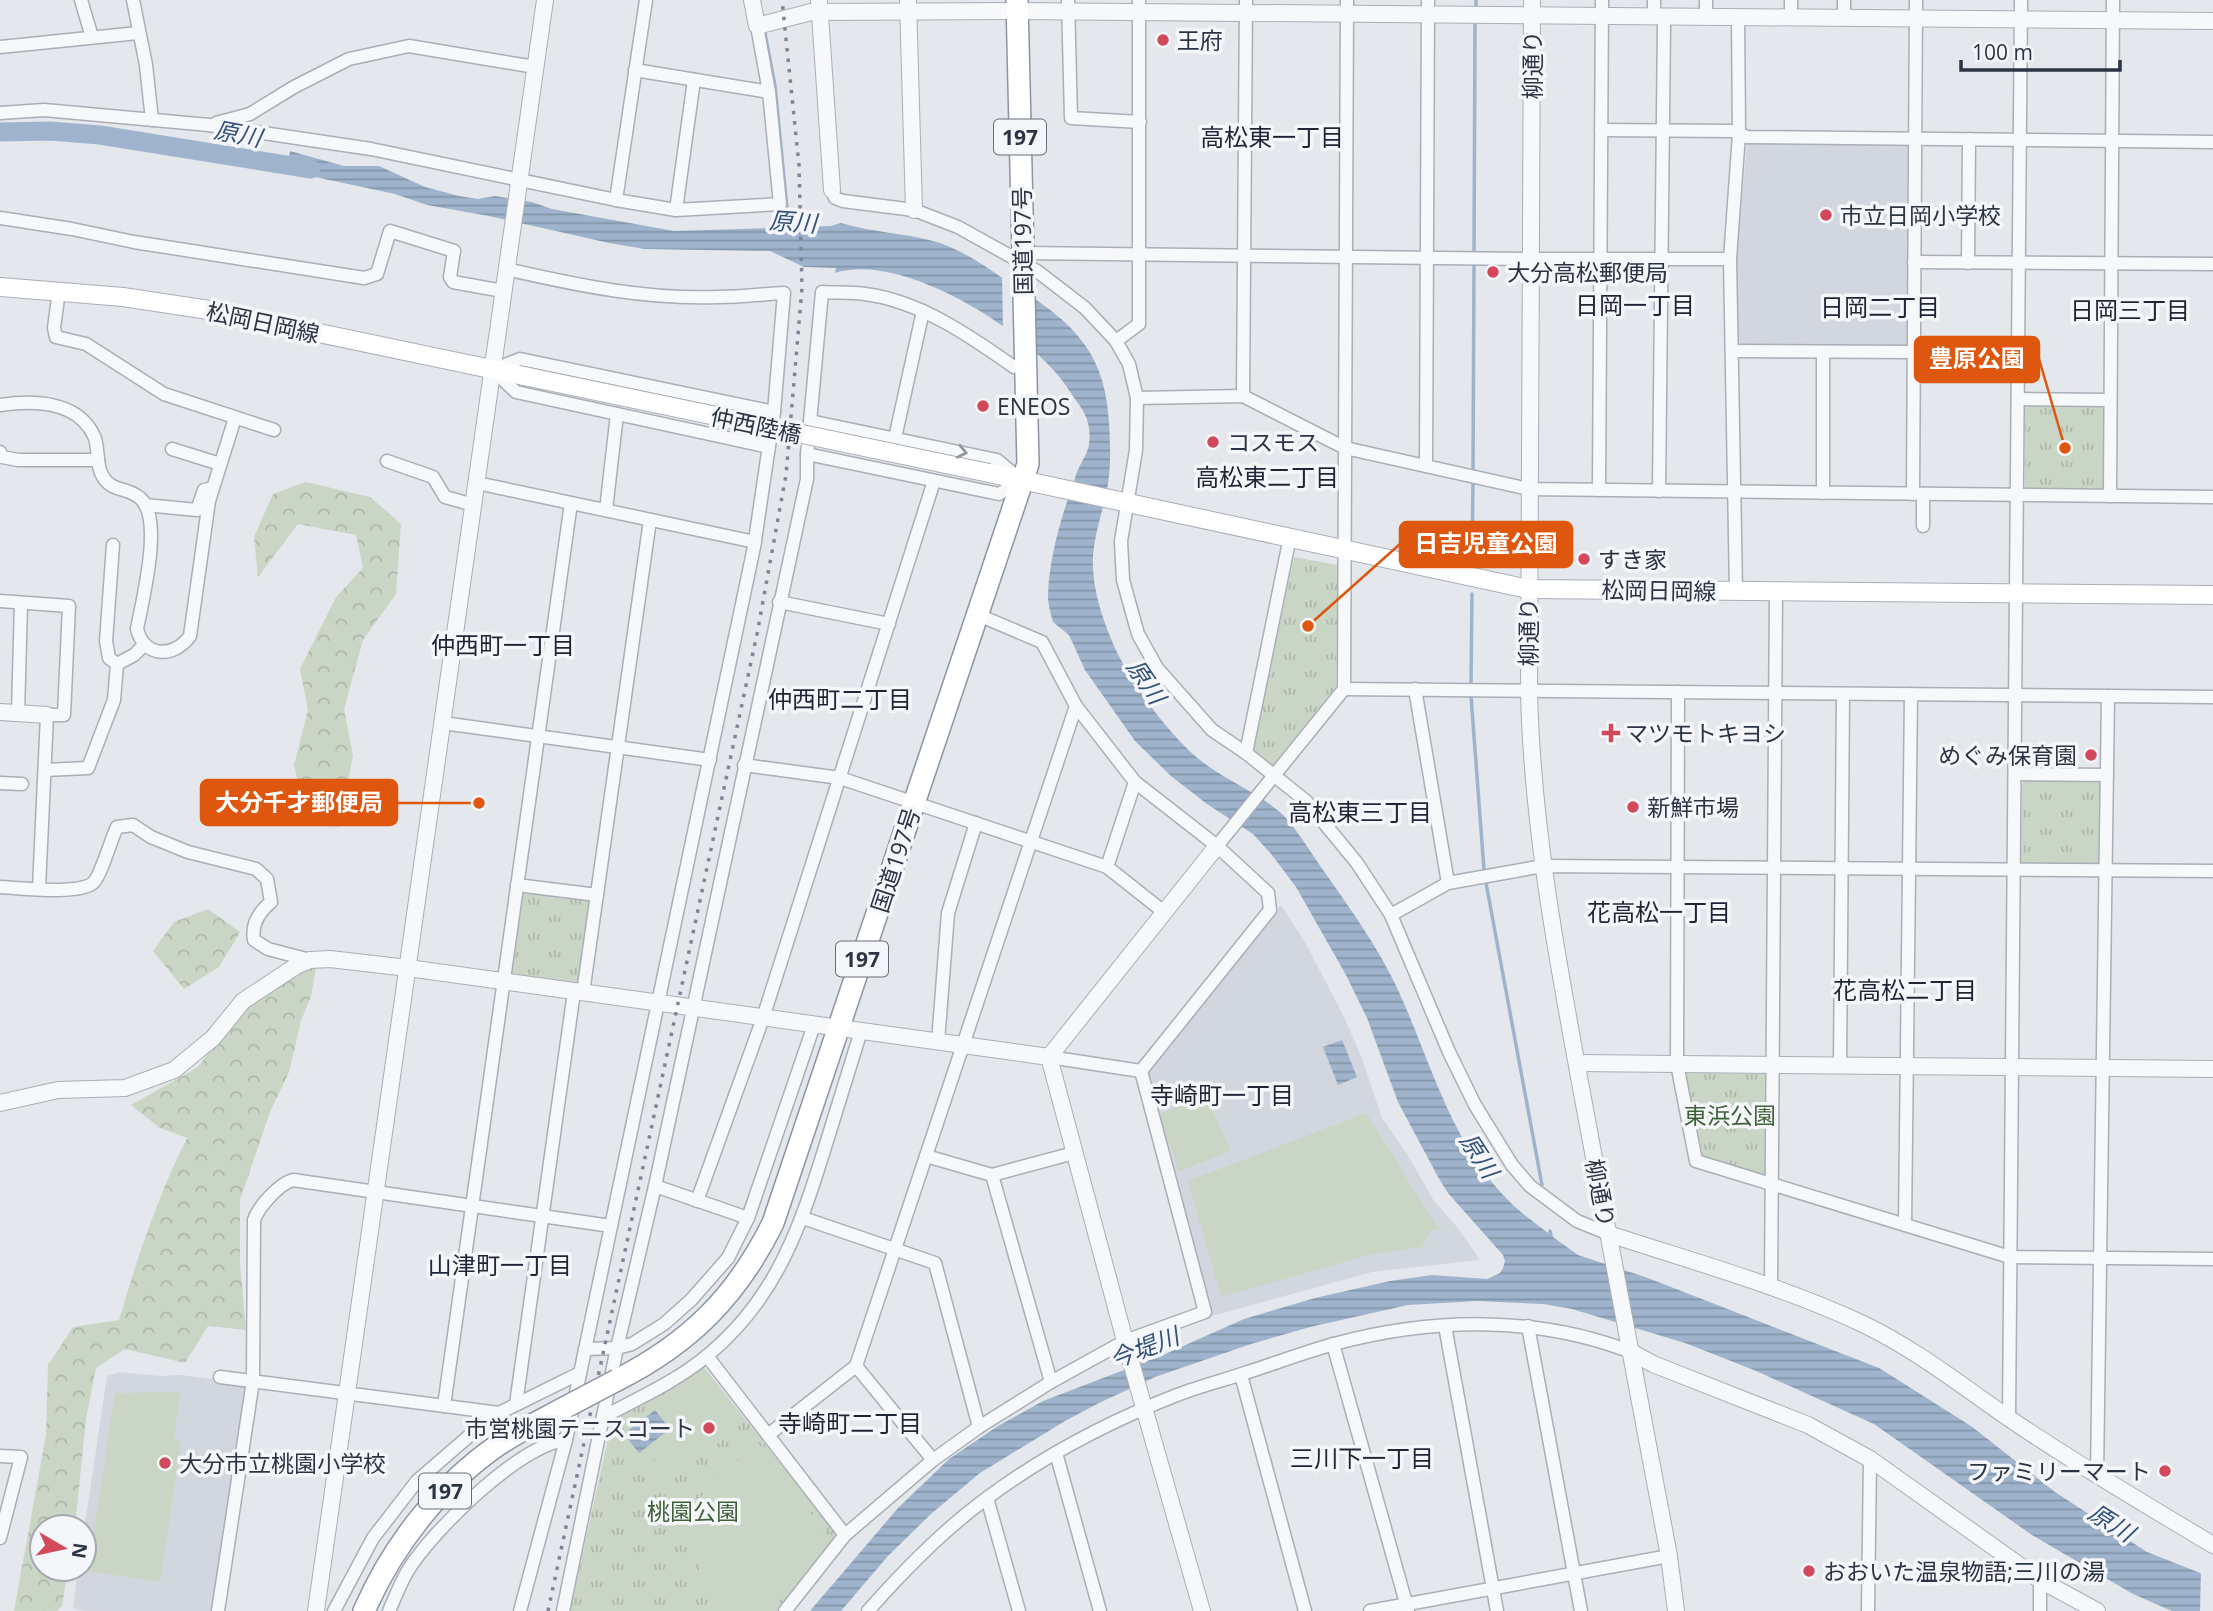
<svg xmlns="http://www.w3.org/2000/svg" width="2213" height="1611" viewBox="0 0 2213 1611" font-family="'Open Sans','Noto Sans JP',sans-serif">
<defs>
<pattern id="grass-tufts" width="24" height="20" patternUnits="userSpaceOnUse" patternTransform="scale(1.75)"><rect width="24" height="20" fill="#c9d6c5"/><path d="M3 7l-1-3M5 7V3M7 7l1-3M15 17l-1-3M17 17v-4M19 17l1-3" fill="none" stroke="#adb8ab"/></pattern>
<pattern id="forest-crowns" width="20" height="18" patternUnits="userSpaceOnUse" patternTransform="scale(1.75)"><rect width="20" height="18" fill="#c9d6c5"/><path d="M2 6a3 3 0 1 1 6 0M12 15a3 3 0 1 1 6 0" fill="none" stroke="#adb8ab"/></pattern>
<pattern id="water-rules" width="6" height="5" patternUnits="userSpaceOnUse" patternTransform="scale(1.75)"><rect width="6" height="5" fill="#9fb4cc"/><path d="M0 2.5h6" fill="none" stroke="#8293a7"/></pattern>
</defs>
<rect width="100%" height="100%" fill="#e4e7ec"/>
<!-- built -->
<g fill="#d2d6de">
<polygon points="1908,142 1912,146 1909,345 1904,348 1742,346 1739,341 1736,268 1747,143"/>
<polygon points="1281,905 1306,944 1344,1017 1361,1056 1382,1118 1407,1154 1434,1201 1457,1227 1480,1260 1372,1272 1212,1316 1147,1075 1149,1069"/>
<polygon points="120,1372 160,1376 182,1375 246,1384 213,1611 84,1611 73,1608 78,1569 84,1569 84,1531 107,1376"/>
</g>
<!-- grass -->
<g fill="url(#grass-tufts)">
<polygon points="2028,404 2100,405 2105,409 2105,487 2101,491 2028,490 2025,487 2025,408"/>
<polygon points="1294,557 1338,565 1336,687 1274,764 1269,765 1254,753 1253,750"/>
<polygon points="2027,779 2097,780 2101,785 2099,863 2097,867 2024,867 2021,862 2022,784"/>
<polygon points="526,890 587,898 591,902 579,982 575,984 513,976 511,971 522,893"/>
<polygon points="1687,1073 1764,1074 1768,1076 1767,1173 1763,1176 1702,1157 1684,1077"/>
<polygon points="704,1367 838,1536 779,1611 570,1611 611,1425 614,1420"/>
</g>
<!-- forest -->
<g fill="url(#forest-crowns)">
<polygon points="306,482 370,497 401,524 396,594 363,640 344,709 353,756 339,827 308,825 294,765 308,710 300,669 336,597 363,568 356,535 298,524 258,577 254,537 273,494"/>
<polygon points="208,909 240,932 219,967 184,989 153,951 174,922"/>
<path d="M316,968L311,996L301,1021L289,1072L270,1112L240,1200V1263L246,1330L208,1326L185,1363L125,1349L96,1368L86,1419L75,1527H42V1569H68L62,1606L57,1611H14L46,1435L48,1365L73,1327L119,1320C137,1259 158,1195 187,1138L160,1128L131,1105L198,1067L234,1019L266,987L302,969Z"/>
</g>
<!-- pitch -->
<g fill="#c9d6c5">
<polygon points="1205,1096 1231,1151 1179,1171 1159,1114"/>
<path d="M1366,1113C1392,1151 1413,1192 1439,1229L1430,1231L1422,1247L1369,1255L1221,1297L1188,1181Z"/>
<polygon points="704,1373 742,1423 660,1491 642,1472 686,1433 664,1404"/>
<polygon points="180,1392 174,1440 181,1442 160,1582 88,1571 115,1393"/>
<polygon points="759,1444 829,1538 766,1611 744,1611 722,1599 700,1572 689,1530 699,1500 710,1484"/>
</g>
<!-- water -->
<g fill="url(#water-rules)">
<path d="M290,151L344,166H379L425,187L459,196L478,199L495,196L532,202L552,209L674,231L831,226L841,223C871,232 903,233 933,241C959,248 982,264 1004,279C1065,317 1105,345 1109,422C1110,440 1111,458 1109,476C1106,506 1091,538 1093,568C1094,592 1102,617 1111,639C1127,679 1173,742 1208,766C1229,781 1270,800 1286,818C1299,833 1310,851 1321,867C1349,907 1379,948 1399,992C1431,1063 1451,1142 1507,1199C1519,1212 1534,1222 1548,1233L1549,1229L1552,1231L1553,1237L1578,1255L1648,1278L1879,1368L1971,1426L2055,1492L2147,1552L2213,1578V1611H2172L2133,1594L2032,1535L1874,1424L1754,1370L1685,1343L1572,1309L1543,1304L1477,1301L1408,1305L1310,1327L1251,1344L1155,1377L1099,1403L1065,1421L980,1473L932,1513L888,1556L841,1611H810L898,1508L949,1459L998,1426L1043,1401L1163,1355L1244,1319L1315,1298L1390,1281L1432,1275L1487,1279L1500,1273L1503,1268L1505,1261L1503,1255L1448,1193L1438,1177L1398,1102L1367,1018L1346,975L1296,887L1272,855L1253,834L1207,804L1171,776L1135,741L1085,670L1069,635L1053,622C1051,614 1048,605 1048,596C1049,556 1062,515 1075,478C1082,456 1092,454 1089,428C1087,411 1075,401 1067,387C1030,332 903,251 835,273L836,268L804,267L770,251L645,249L609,243L489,216L427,205L395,194L287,171Z"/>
<polygon points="1342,1040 1357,1077 1338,1085 1323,1047"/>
<polygon points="655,1410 670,1429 639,1453 624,1434"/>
</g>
<!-- pier -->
<g fill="#e4e7ec">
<polygon points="1002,272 1034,294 1036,355 1003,331"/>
<polygon points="2201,1570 2213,1574 2213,1611 2200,1611"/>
</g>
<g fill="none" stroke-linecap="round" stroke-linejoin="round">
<!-- stream -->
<g stroke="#9fb4cc" stroke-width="3.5">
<polyline points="1476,5 1476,0"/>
<polyline points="765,33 775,86 787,209"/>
<polyline points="1474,252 1475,25"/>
<polyline points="1473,472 1474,262"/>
<polyline points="1472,560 1473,483"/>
<polyline points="1471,682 1472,594"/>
<polyline points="1471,696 1484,870"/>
<polyline points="1486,883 1542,1185"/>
</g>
<!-- river -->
<polyline stroke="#9fb4cc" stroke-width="19" points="0,132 50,131 100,135 311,169"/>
<defs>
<g id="minor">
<polyline points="81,0 92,37"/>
<polyline points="133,0 146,65 152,120"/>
<polyline points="1068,0 1071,118 1140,122"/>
<polyline points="1654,0 1654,10 1664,22 1659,491"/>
<polyline points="1706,0 1706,17"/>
<polyline points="1791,0 1791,18"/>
<polyline points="1844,18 1844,0"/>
<polyline points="0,47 138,33"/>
<polyline points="635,70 769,92"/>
<polyline points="0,113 44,110 209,125 371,149 616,200 676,210 780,204 769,92 757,26"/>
<polyline points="216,123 250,114 294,87 349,59 409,46 535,67"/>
<polyline points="1601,130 1733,131 1747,137 2213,142"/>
<polyline points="832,190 835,198 843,201 914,210 958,227 1037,271 1085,308 1116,341 1129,364 1137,398 1136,450 1121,541 1123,580 1138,634 1157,668 1212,730 1246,753 1306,801 1357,863 1391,915 1449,1052 1475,1105 1512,1165 1530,1186 1577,1221 1609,1234"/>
<polyline points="616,200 646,0"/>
<polyline points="676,210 694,80"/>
<polyline points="0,218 72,229 134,242 364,278 377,274 390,231 454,251 450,277 453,282 503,291"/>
<polyline points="1023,253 1531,259 1730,259"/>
<polyline points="1914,262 2213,264"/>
<polyline points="1968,263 1969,139"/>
<path d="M506,269C576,285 647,300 719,297C741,297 763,294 784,293L774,412L754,547L566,1440L520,1611"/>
<polyline points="59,291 54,328 56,337 86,344 164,394 274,430"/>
<polyline points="1116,341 1139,324 1139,0"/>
<polyline points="1732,351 1914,352"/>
<polyline points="1823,352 1823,493"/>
<polyline points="1243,396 1246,0"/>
<polyline points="1137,398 1243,396 1345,448 1529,489 2213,497"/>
<polyline points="2018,399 2110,400"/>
<path d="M0,405C34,400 78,401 94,436C99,447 96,461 101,473C110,493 126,486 140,498C164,518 142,601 137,629C144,657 173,659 190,636L209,501L235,418"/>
<polyline points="895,438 923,311"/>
<polyline points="769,447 516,392 493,370 520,359 774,412"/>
<polyline points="172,449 220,464"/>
<polyline points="0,452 2,457 18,460 98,460"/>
<polyline points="807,454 999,494 1021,480 997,460 810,421"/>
<polyline points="387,461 433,477 445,497 474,505"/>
<polyline points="1426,466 1428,0"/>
<polyline points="477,483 755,542"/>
<polyline points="1599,490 1602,0"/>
<polyline points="1913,494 1916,0"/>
<polyline points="1923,494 1923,526"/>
<polyline points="2110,496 2113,0"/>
<polyline points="145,505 197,510 204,490 209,489"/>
<polyline points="606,510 617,414"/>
<polyline points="113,545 106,641 109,658 117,664 134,655 144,645"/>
<polyline points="1736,591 1730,259 1739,134 1738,17"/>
<polyline points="0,601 69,606 64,715 47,715 39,888"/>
<polyline points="779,602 889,624"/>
<polyline points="976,614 1042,642 1076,706 1135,782 1217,846 1268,893 1270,910 1141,1071"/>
<polyline points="1344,689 2213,697"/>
<polyline points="1415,689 1448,883"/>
<polyline points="1678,692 1677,1064 1696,1161 2010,1257 2213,1259"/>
<polyline points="18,713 21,603"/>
<polyline points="443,723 710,760"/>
<polyline points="1246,753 1290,537"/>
<polyline points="744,765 840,778 1107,867 1164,912"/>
<polyline points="45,770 88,768 114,700 117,664"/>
<polyline points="2015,774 2107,775"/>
<polyline points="0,783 22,784"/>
<polyline points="1217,846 1344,689 1347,0"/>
<polyline points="1107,867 1135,782"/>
<polyline points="517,885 597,895"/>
<path d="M0,887C21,888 78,895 93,883C101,876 111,839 117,827L133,825L151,837L188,852L256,869L267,879L271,902C259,912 251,924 254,940L268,949L310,960"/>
<polyline points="1391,915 1448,883 1543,866 2213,871"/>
<polyline points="583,993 650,520"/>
<polyline points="938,1042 948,913 976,823"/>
<polyline points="1049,1057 1141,1071"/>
<polyline points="1840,1066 1843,694"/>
<polyline points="926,1156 992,1175 1074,1153"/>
<polyline points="992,1175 1051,1382"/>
<polyline points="655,1186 748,1218"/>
<polyline points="697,1201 763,1018 934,481"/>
<polyline points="803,1218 935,1263 979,1427"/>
<polyline points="1905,1225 1911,694"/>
<polyline points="1771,1287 1776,591"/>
<polyline points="1445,1326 1497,1611"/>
<polyline points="1528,1326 1581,1611"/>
<polyline points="1333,1344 1408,1610"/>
<polyline points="585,1349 617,1348 632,1344 664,1324 691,1300 728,1258 748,1218 814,1025"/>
<polyline points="707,1356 845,1535"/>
<polyline points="856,1366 933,1460"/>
<polyline points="1241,1375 1305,1611"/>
<polyline points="220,1377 499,1413"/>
<polyline points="516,1404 574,992"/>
<polyline points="444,1406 571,503"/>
<path d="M603,1417C639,1398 677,1381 708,1355C777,1298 801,1225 826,1144C838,1106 849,1069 861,1031"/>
<polyline points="2009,1418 2021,0"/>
<polyline points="768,1435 856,1366 1076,706"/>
<polyline points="1056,1453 1100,1611"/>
<polyline points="0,1456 21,1457 0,1538"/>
<polyline points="2097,1476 2108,696"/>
<polyline points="987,1498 1019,1611"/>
<path d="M218,1611L253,1381L254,1220C259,1206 279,1184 293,1180L611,1226"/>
<polyline points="334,1611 373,1538 417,1481 491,1417 580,1373"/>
<path d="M389,1611C395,1598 400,1584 407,1572C431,1532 520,1444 566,1440"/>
<path d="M563,1611L617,1348L655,1186L807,479V454L822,292C837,293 851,292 865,294C920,301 970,336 1014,367"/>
<polyline points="785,1611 845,1535 933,1460 979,1427 1051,1382 1125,1341 1205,1312 1141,1071"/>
<path d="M868,1611C904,1570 942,1531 987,1498C1045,1455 1110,1421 1177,1395C1200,1386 1225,1380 1248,1372C1276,1363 1305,1352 1334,1344C1431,1318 1536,1315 1631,1352"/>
<polyline points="1370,1611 1669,1556"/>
<polyline points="1868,1611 1870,1459"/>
<polyline points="2040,1611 2040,1580"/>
</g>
<g id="tertiary">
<polyline points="752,0 757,26 811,12 1017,11 2213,21"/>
<polyline points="819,0 832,190"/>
<polyline points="908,0 914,210"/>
<path d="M1532,0L1529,691C1532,830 1559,968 1584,1104C1612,1255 1641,1406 1669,1556L1676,1611"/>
<polyline points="0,712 47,715"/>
<polyline points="1049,1057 1125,1341 1202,1611"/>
<polyline points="1049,1057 1217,846"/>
<polyline points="1577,1063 2213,1069"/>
<polyline points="0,1103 58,1090 125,1088 174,1070 213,1038 243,1001 296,966 310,960 330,959 408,968 1049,1057"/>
<path d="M1609,1234C1694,1262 1782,1286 1863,1324C1917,1350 1962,1386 2010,1419C2076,1464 2145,1504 2213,1545"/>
<polyline points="1631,1352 1653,1364 1808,1425 1870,1459 2040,1580 2097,1611"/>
<polyline points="316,1611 545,0"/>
</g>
<g id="secondary">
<polyline points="0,287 123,297 209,310 524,376"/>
<polyline points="989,473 1528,589 2213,595"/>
</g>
<g id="trunk">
<path d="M617,1380C690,1343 737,1296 773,1223L1028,464L1017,0"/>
<path d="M364,1611C393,1545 439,1486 498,1445C519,1431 542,1420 564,1408"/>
</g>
</defs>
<!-- minor casing -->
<use href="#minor" stroke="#a9aeb7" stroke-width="15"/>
<!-- tertiary casing -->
<use href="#tertiary" stroke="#a9aeb7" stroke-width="18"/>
<!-- secondary casing -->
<use href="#secondary" stroke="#a9aeb7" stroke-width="20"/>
<!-- trunk casing -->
<use href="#trunk" stroke="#8b94a3" stroke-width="24"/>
<!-- minor -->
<use href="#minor" stroke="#f7f8fa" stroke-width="12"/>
<!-- tertiary -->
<use href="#tertiary" stroke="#f7f8fa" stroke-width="16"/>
<!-- secondary -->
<use href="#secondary" stroke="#fff" stroke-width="18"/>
<!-- trunk -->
<use href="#trunk" stroke="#fff" stroke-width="21"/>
<!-- rail -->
<polyline stroke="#7d8696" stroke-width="3.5" stroke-dasharray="3.5 7" stroke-linecap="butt" points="548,1611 757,634 786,475 802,288 799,165 782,0"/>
<defs>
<polyline id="secondary-bridge" points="524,376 989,473"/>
<polyline id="trunk-bridge" points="564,1408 617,1380"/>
</defs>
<!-- secondary-bridge casing -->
<use href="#secondary-bridge" stroke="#a9aeb7" stroke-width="20" stroke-linecap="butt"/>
<!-- trunk-bridge casing -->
<use href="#trunk-bridge" stroke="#8b94a3" stroke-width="24" stroke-linecap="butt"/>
<!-- secondary-bridge -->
<use href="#secondary-bridge" stroke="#fff" stroke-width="18"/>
<!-- trunk-bridge -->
<use href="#trunk-bridge" stroke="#fff" stroke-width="21"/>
</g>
<!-- one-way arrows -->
<defs><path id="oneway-chevron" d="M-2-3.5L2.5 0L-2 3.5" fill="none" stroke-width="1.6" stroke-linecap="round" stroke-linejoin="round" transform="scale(1.75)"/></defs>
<use stroke="#9196a0" href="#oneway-chevron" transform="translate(962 452) rotate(12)"/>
<!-- markers -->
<g fill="#d1495b" stroke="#f4f6f9" stroke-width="2.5">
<circle cx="1163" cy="40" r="7"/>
<circle cx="1826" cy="215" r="7"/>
<circle cx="1493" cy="272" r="7"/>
<circle cx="983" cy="406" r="7"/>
<circle cx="1213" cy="442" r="7"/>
<circle cx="1584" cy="559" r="7"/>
<path d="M1607.5 722.5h7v7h7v7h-7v7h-7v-7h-7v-7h7z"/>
<circle cx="2091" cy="755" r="7"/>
<circle cx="1633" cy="807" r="7"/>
<circle cx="709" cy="1428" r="7"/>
<circle cx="165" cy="1463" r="7"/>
<circle cx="2165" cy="1471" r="7"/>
<circle cx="1809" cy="1571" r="7"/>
</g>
<g text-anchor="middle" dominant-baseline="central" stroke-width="7" stroke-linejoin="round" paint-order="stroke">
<!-- shield labels -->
<g fill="#f4f6f9" stroke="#676e7b" stroke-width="2">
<rect x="994" y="119.5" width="52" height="35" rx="5"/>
<rect x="836" y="941.5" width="52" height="35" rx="5"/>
<rect x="419" y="1473.5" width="52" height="35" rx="5"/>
</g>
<g font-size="21" font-weight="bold" fill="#2b3445">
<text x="1020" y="137">197</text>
<text x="862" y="959">197</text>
<text x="445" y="1491">197</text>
</g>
<!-- poi labels -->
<g font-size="23" fill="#2b3445" stroke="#f4f6f9" text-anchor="start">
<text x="1177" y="40">王府</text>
<text x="1840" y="215">市立日岡小学校</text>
<text x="1507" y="272">大分高松郵便局</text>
<text x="997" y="406">ENEOS</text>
<text x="1227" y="442">コスモス</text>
<text x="1598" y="559">すき家</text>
<text x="1625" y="733">マツモトキヨシ</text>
<text x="2077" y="755" text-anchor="end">めぐみ保育園</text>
<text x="1647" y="807">新鮮市場</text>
<text x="695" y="1428" text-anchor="end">市営桃園テニスコート</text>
<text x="179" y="1463">大分市立桃園小学校</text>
<text x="2151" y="1471" text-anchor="end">ファミリーマート</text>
<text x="1823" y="1571">おおいた温泉物語;三川の湯</text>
</g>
<!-- street labels -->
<g font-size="23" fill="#2b3445" stroke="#f4f6f9">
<text transform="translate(1532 65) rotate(-90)">柳通り</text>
<text transform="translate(1022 241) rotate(-91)">国道197号</text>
<text transform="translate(263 322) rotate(12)">松岡日岡線</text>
<text transform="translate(756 425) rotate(12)">仲西陸橋</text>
<text transform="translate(1659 590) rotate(1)">松岡日岡線</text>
<text transform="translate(1528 632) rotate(-90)">柳通り</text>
<text transform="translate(895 860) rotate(-72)">国道197号</text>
<text transform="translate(1601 1193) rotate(79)">柳通り</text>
</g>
<!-- park labels -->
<g font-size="23" fill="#3f6138" stroke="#f4f6f9">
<text x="1730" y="1115">東浜公園</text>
<text x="693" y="1511">桃園公園</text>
</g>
<!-- water labels -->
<g font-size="24" font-style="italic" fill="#34527a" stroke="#f4f6f9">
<text transform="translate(238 133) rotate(11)">原川</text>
<text transform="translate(793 221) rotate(4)">原川</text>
<text transform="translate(1147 681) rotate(56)">原川</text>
<text transform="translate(1480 1155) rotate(57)">原川</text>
<text transform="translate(1144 1347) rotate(-21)">今堤川</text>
<text transform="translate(2112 1522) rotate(32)">原川</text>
</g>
<!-- neighbourhood labels -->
<g font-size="24" fill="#1d2536" stroke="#f4f6f9">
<text x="1272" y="136">高松東一丁目</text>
<text x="1635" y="304">日岡一丁目</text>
<text x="1880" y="306">日岡二丁目</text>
<text x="2130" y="309">日岡三丁目</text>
<text x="1267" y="476">高松東二丁目</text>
<text x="503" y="644">仲西町一丁目</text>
<text x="840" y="698">仲西町二丁目</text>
<text x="1360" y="811">高松東三丁目</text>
<text x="1659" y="911">花高松一丁目</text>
<text x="1905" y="989">花高松二丁目</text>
<text x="1222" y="1094">寺崎町一丁目</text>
<text x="500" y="1264">山津町一丁目</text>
<text x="850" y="1422">寺崎町二丁目</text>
<text x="1362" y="1457">三川下一丁目</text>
</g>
</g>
<!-- callouts -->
<path fill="none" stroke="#df570f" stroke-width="2.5" d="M2065 448L2039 359M1308 626L1400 544M479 803L397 803"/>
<g fill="#df570f" stroke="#f4f6f9" stroke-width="2.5">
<circle cx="2065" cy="448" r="7"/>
<circle cx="1308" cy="626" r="7"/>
<circle cx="479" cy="803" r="7"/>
</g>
<g fill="#df570f" stroke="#df570f" stroke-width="2.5">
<rect x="1915" y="337" width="124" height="45" rx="7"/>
<rect x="1400" y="522" width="172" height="45" rx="7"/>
<rect x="201" y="780" width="196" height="45" rx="7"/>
</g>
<g font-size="24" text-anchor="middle" font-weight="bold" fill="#fff">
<text x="1977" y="367">豊原公園</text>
<text x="1486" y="552">日吉児童公園</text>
<text x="299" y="811">大分千才郵便局</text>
</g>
<!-- north arrow -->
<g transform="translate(63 1548) rotate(99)"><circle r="33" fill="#f4f6f9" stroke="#a4a8b1" stroke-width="2"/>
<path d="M0-5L12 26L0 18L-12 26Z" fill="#d1495b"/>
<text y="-10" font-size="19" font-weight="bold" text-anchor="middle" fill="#2b3445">N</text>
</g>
<!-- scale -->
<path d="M1961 60v10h159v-10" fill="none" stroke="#2b3445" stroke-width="3.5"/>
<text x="1972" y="60" font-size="21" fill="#2b3445" stroke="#f4f6f9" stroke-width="5" paint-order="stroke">100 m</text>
</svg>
